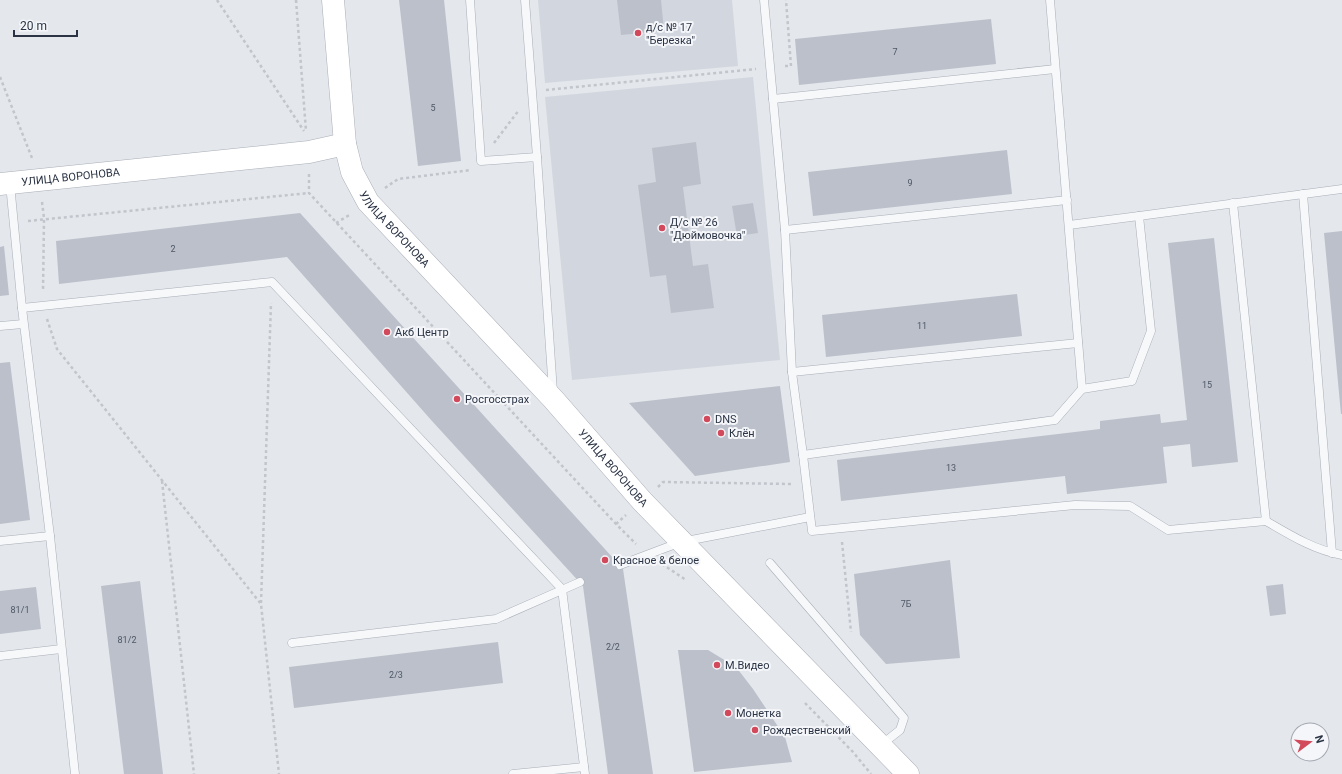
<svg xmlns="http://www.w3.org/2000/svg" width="1342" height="774" viewBox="0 0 1342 774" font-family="Roboto,sans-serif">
<rect width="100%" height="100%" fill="#e4e7ec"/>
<!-- built -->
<g fill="#d2d6de">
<polygon points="538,0 732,0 738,66 545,83"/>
<polygon points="753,77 780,360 572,380 545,97"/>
</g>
<!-- building -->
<g fill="#bbc0ca">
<polygon points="399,0 444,0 461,161 418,166"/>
<polygon points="617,0 661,0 664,31 621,35"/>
<polygon points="991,19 996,64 799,85 795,39"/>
<polygon points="696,142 701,184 683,187 693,266 708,264 714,308 671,313 666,275 650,277 638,185 656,182 652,148"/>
<polygon points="1007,150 1012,194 813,216 808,172"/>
<polygon points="753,203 758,233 737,236 732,206"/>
<polygon points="300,213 623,569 653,774 608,774 583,586 432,421 287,257 59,284 56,241"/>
<polygon points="1342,231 1342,414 1341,414 1324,233"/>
<polygon points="1214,238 1238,462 1192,467 1190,444 1163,447 1167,483 1067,494 1065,476 841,501 837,460 1100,429 1100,421 1160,414 1161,423 1187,420 1168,243"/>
<polygon points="4,246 9,295 0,296 0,247"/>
<polygon points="1017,294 1022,336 826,357 822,315"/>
<polygon points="10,362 30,520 0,524 0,363"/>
<polygon points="780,386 790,462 695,476 629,403"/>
<polygon points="950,560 960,658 886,664 860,635 854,574"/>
<polygon points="140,581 163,774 124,774 101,586"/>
<polygon points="1283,584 1286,614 1270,616 1266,586"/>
<polygon points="36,587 41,629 0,634 0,591"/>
<polygon points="498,642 503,683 294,708 289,667"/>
<polygon points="678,650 708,650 736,667 753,689 785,737 792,762 694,772"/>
</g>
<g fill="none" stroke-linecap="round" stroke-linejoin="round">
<defs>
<g id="lane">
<polyline points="470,0 481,161 537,157 553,392"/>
<polyline points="525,0 537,157"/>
<polyline points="764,0 785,230 792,372 803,455"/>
<polyline points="1050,0 1082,389 1055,420 803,455 812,531 1075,505 1130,506 1168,530 1266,521"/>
<polyline points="773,99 1055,69"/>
<polyline points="10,184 22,308 50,536 75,774"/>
<polyline points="1303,194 1332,553"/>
<path d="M1233,203L1266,521C1290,535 1314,550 1342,555"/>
<polyline points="1069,225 1139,216"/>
<polyline points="785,230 1067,200"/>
<polyline points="22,308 272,282 562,589 585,774"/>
<polyline points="0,326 23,324"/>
<polyline points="792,372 1078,343"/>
<polyline points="1082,389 1132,381 1151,331 1139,216 1342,189"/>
<polyline points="0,541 50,536"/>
<polyline points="770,563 904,718 900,730 881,745"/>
<polyline points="620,565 681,542 810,517"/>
<polyline points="292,643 496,619 580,582"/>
<polyline points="0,656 61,649"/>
<polyline points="513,774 584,767"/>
</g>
<g id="secondary">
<path id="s1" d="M333,0L345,144L352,172L368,202L554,400L642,501L908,774"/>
<path id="s2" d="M0,184L309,152L345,144"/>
</g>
</defs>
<!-- lane casing -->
<use href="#lane" stroke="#a9aeb7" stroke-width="9"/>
<!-- secondary casing -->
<use href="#secondary" stroke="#a9aeb7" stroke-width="23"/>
<!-- path -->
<g stroke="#c2c5cb" stroke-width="2.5" stroke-dasharray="3 3" stroke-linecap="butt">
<polyline points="217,0 304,131"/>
<polyline points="296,0 306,131"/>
<polyline points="785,66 791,66 786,0"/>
<polyline points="0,77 32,158"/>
<polyline points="546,90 756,69"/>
<polyline points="494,143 519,110"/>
<polyline points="309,174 309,193 616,524 636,544"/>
<polyline points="385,188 398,179 471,170"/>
<polyline points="42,202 44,218 43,291"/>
<polyline points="28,221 309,193"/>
<polyline points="336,223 351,214"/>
<polyline points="47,319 57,349 261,604 279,774"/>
<polyline points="162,481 194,774"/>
<polyline points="658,487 663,482 791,484"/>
<polyline points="616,524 626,515"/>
<polyline points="842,542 851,632"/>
<polyline points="662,564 686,580"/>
<polyline points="261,603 271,303"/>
<polyline points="805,703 853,752 871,774"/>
</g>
<!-- lane -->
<use href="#lane" stroke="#f7f8fa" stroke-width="8"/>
<!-- secondary -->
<use href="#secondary" stroke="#fff" stroke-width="22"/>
</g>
<!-- markers -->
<g fill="#d1495b" stroke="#f4f6f9" stroke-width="1.5">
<circle cx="638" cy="33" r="4"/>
<circle cx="662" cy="228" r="4"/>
<circle cx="387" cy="332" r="4"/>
<circle cx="457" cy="399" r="4"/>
<circle cx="707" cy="419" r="4"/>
<circle cx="721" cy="433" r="4"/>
<circle cx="605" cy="560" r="4"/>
<circle cx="717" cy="665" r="4"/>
<circle cx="728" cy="713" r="4"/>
<circle cx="755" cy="730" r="4"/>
</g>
<g text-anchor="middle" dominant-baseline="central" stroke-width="4" stroke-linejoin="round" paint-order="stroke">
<!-- number labels -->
<g font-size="9" fill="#4f5766">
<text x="895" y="52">7</text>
<text x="433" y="108">5</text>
<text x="910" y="183">9</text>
<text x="173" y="249">2</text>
<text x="922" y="326">11</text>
<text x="1207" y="385">15</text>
<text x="951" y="468">13</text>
<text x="906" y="604">7Б</text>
<text x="20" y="610">81/1</text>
<text x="127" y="640">81/2</text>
<text x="613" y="647">2/2</text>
<text x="396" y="675">2/3</text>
</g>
<!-- poi labels -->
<g font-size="11" fill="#2b3445" stroke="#f4f6f9" text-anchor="start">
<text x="646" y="27">д/с № 17<tspan x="646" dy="13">"Березка"</tspan></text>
<text x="670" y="222">Д/с № 26<tspan x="670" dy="13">"Дюймовочка"</tspan></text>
<text x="395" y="332">Акб Центр</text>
<text x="465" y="399">Росгосстрах</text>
<text x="715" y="419">DNS</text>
<text x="729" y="433">Клён</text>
<text x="613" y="560">Красное &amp; белое</text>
<text x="725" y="665">М.Видео</text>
<text x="736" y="713">Монетка</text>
<text x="763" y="730">Рождественский</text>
</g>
<!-- street labels -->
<g font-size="11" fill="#2b3445" stroke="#f4f6f9">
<text stroke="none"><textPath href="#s2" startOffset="71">УЛИЦА ВОРОНОВА</textPath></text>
<text stroke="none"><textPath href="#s1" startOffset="245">УЛИЦА ВОРОНОВА</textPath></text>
<text stroke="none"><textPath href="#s1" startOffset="569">УЛИЦА ВОРОНОВА</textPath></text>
</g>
</g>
<!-- north arrow -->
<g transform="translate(1310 742) rotate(74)"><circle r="19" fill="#f4f6f9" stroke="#a4a8b1"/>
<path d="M0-3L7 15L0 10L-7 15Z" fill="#d1495b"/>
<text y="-6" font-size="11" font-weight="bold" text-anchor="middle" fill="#2b3445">N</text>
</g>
<!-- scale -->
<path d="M14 30v6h63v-6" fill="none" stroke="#2b3445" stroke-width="2"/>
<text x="20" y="30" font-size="12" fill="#2b3445" stroke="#f4f6f9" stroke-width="3" paint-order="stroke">20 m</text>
</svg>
